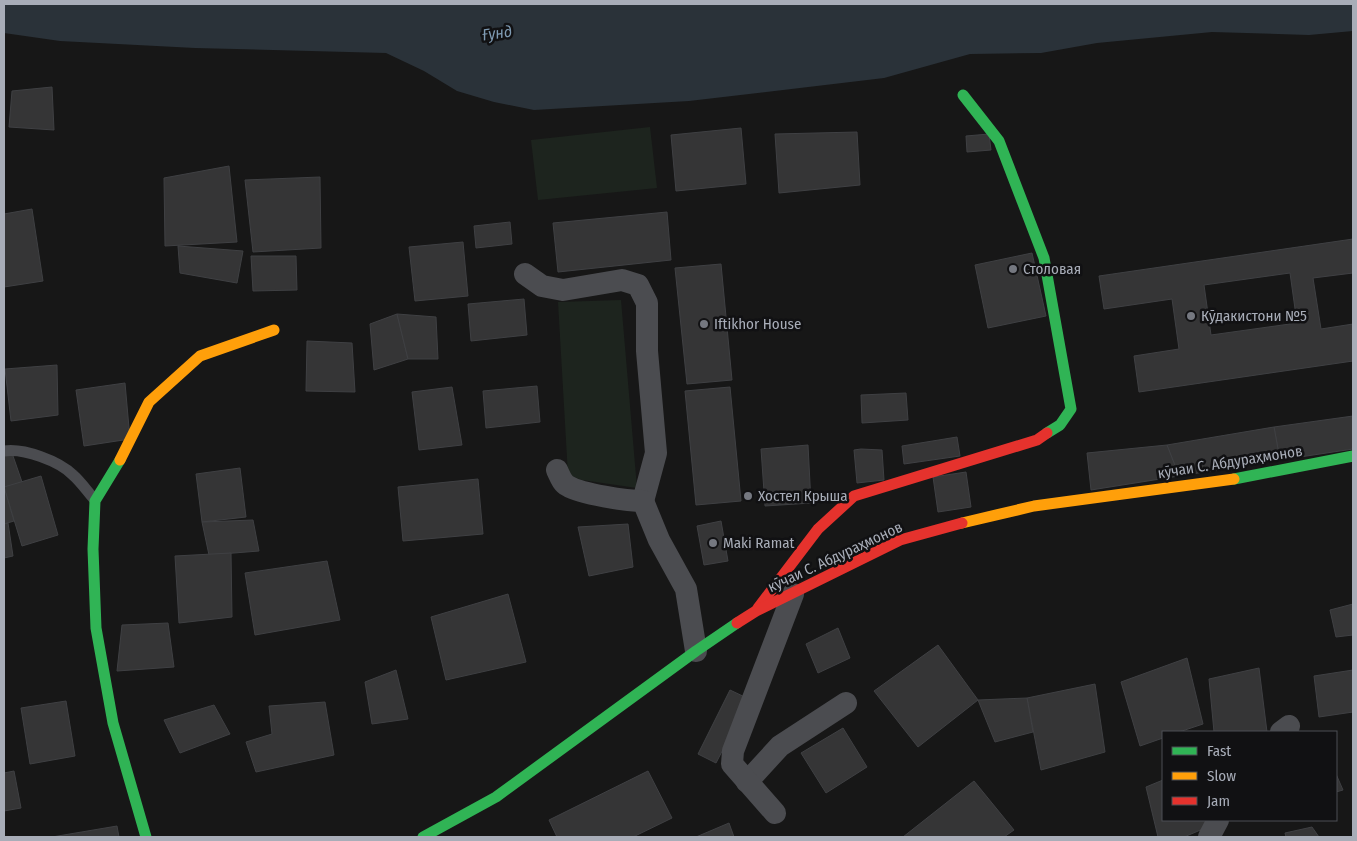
<svg xmlns="http://www.w3.org/2000/svg" width="1357" height="841" viewBox="0 0 1357 841" font-family="'Fira Sans Condensed',sans-serif">
<rect width="100%" height="100%" fill="#171717"/>
<!-- green -->
<g fill="#1d241e">
<polygon points="650,127 657,188 538,200 531,140"/>
<polygon points="621,300 637,488 582,480 568,475 558,302"/>
</g>
<!-- water -->
<polygon fill="#2a3239" points="4,4 1353,4 1353,31 1309,35 1212,32 1097,43 1041,53 970,54 884,78 689,101 534,110 494,102 457,91 424,71 386,53 195,48 60,41 4,33"/>
<!-- building -->
<g fill="#353536" stroke="#3f4043" fill-rule="evenodd">
<polygon points="52,87 54,130 9,127 12,91"/>
<polygon points="741,128 746,184 676,191 671,135"/>
<polygon points="857,132 860,185 779,193 775,134"/>
<polygon points="989,134 991,150 967,152 966,136"/>
<polygon points="229,166 237,242 165,246 164,178"/>
<polygon points="320,177 321,248 253,252 245,180"/>
<polygon points="32,209 43,281 4,287 4,214"/>
<polygon points="667,212 671,260 558,272 553,223"/>
<polygon points="510,222 512,244 476,248 474,226"/>
<path d="M1353,239V273L1313,278L1321,329L1353,324V361L1139,392L1134,356L1179,349L1172,299L1104,309L1099,276ZM1290,273L1297,323L1211,335L1204,285Z"/>
<polygon points="463,242 468,296 415,301 409,247"/>
<polygon points="178,246 243,251 237,283 180,273"/>
<polygon points="1032,253 1046,316 988,328 975,265"/>
<polygon points="251,256 296,256 297,290 253,291"/>
<polygon points="721,264 732,380 687,384 675,268"/>
<polygon points="524,299 527,335 471,341 468,304"/>
<polygon points="397,314 408,359 374,370 370,324"/>
<polygon points="397,314 436,317 438,359 408,359"/>
<polygon points="307,341 352,343 355,392 306,391"/>
<polygon points="57,365 58,415 11,421 5,369"/>
<polygon points="125,383 130,439 84,446 76,390"/>
<polygon points="537,386 540,422 486,428 483,391"/>
<polygon points="452,387 462,445 419,450 412,392"/>
<polygon points="730,387 741,501 696,505 685,391"/>
<polygon points="906,393 908,420 862,423 861,395"/>
<polygon points="1353,416 1353,449 1280,460 1274,427"/>
<polygon points="1274,427 1280,460 1179,476 1167,445"/>
<polygon points="957,437 960,456 904,464 902,446"/>
<polygon points="808,445 811,503 765,506 761,449"/>
<polygon points="1167,445 1179,476 1091,490 1087,453"/>
<polygon points="861,449 882,450 884,480 857,483 854,450"/>
<polygon points="12,453 22,482 4,488 4,456"/>
<polygon points="240,468 246,517 202,522 196,474"/>
<polygon points="966,472 971,507 938,512 933,477"/>
<polygon points="41,476 58,535 22,546 4,487"/>
<polygon points="478,479 483,534 403,541 398,487"/>
<polygon points="4,487 14,521 4,524"/>
<polygon points="253,520 259,551 209,555 202,522"/>
<polygon points="721,521 728,561 704,565 697,526"/>
<polygon points="8,523 13,556 4,558 4,524"/>
<polygon points="628,524 633,567 589,576 578,527"/>
<polygon points="231,553 232,617 179,623 175,556"/>
<polygon points="327,561 340,620 255,635 245,573"/>
<polygon points="508,594 526,662 446,680 431,617"/>
<polygon points="1353,604 1353,635 1336,637 1330,610"/>
<polygon points="168,623 174,667 117,671 122,625"/>
<polygon points="838,628 850,658 818,673 806,644"/>
<polygon points="938,645 978,700 918,747 874,691"/>
<polygon points="1187,658 1203,724 1179,732 1163,732 1163,738 1140,746 1121,682"/>
<polygon points="1259,668 1267,732 1214,732 1209,679"/>
<polygon points="396,670 408,719 372,724 365,682"/>
<polygon points="1353,670 1353,712 1319,717 1314,676"/>
<polygon points="1095,684 1105,752 1041,770 1027,698"/>
<polygon points="730,690 749,699 716,763 698,754"/>
<polygon points="1027,698 1033,732 995,742 978,700"/>
<polygon points="66,701 75,756 30,764 21,708"/>
<polygon points="325,702 334,755 256,772 246,742 272,734 269,706"/>
<polygon points="214,705 230,734 180,753 164,720"/>
<polygon points="843,728 867,767 826,793 801,753"/>
<polygon points="14,771 21,808 4,811 4,773"/>
<polygon points="648,771 672,818 633,837 557,837 549,820"/>
<polygon points="1336,774 1343,790 1336,792"/>
<polygon points="1163,780 1163,820 1209,820 1210,826 1184,837 1158,837 1146,787"/>
<polygon points="974,781 1014,830 1004,837 903,837"/>
<polygon points="729,823 734,837 696,837"/>
<polygon points="117,826 119,837 52,837"/>
<polygon points="1312,827 1319,837 1286,837 1285,833"/>
</g>
<g fill="none" stroke-linecap="round" stroke-linejoin="round">
<!-- lane -->
<path stroke="#4b4c50" stroke-width="11" d="M4,451C24,448 59,461 73,475C81,482 87,491 94,499"/>
<!-- street -->
<g stroke="#4b4c50" stroke-width="22">
<polyline points="525,274 542,286 563,290 622,280 638,285 647,303 647,351 656,453 643,501"/>
<path d="M557,470C560,476 562,483 568,486C581,494 627,501 643,501L659,540L686,589L696,651"/>
<polyline points="1281,732 1289,726"/>
<polyline points="747,782 780,746 846,703"/>
<polyline points="775,813 732,764 733,751 793,594"/>
<polyline points="1209,837 1218,820"/>
</g>
<!-- fast -->
<g stroke="#30b455" stroke-width="11">
<polyline points="963,95 999,141 1044,258 1071,409 1060,425 1047,433"/>
<polyline points="120,460 95,501 93,549 96,628 113,723 146,837"/>
<polyline points="1234,479 1353,456"/>
<polyline points="423,837 496,797 696,651 737,623"/>
</g>
<!-- slow -->
<g stroke="#ff9f0a" stroke-width="11">
<polyline points="120,460 149,402 200,356 274,330"/>
<polyline points="962,523 1034,506 1234,479"/>
</g>
<!-- jam -->
<g stroke="#e5322d" stroke-width="11">
<polyline points="758,608 818,529 854,496 1037,440 1047,433"/>
<polyline points="737,623 756,611 900,540 962,523"/>
</g>
</g>
<!-- markers -->
<g fill="#757880" stroke="#111113" stroke-width="2">
<circle cx="1013" cy="269" r="5"/>
<circle cx="1191" cy="316" r="5"/>
<circle cx="704" cy="324" r="5"/>
<circle cx="748" cy="496" r="5"/>
<circle cx="713" cy="543" r="5"/>
</g>
<g text-anchor="middle" dominant-baseline="central" stroke-width="5" stroke-linejoin="round" paint-order="stroke">
<!-- poi labels -->
<g font-size="15" fill="#a8adb8" stroke="#111113" text-anchor="start">
<text x="1023" y="269">Столовая</text>
<text x="1201" y="316">Кӯдакистони №5</text>
<text x="714" y="324">Iftikhor House</text>
<text x="758" y="496">Хостел Крыша</text>
<text x="723" y="543">Maki Ramat</text>
</g>
<!-- street labels -->
<g font-size="15" fill="#a8adb8" stroke="#111113">
<text transform="translate(1230 462) rotate(-9)">кӯчаи С. Абдураҳмонов</text>
<text transform="translate(835 557) rotate(-25)">кӯчаи С. Абдураҳмонов</text>
</g>
<!-- water labels -->
<g font-size="16" font-style="italic" fill="#7f9bb3" stroke="#111113">
<text transform="translate(497 33) rotate(-8)">Ғунд</text>
</g>
</g>
<!-- border -->
<rect width="1357" height="841" fill="none" stroke="#a8adb8" stroke-width="10"/>
<!-- legend -->
<rect x="1162" y="731" width="175" height="90" fill="#111113" stroke="#4d4f55"/>
<rect x="1172" y="747" width="25" height="8" fill="#30b455" stroke="#4d4f55"/>
<text x="1207" y="756" font-size="15" fill="#a8adb8">Fast</text>
<rect x="1172" y="772" width="25" height="8" fill="#ff9f0a" stroke="#4d4f55"/>
<text x="1207" y="781" font-size="15" fill="#a8adb8">Slow</text>
<rect x="1172" y="797" width="25" height="8" fill="#e5322d" stroke="#4d4f55"/>
<text x="1207" y="806" font-size="15" fill="#a8adb8">Jam</text>
</svg>
